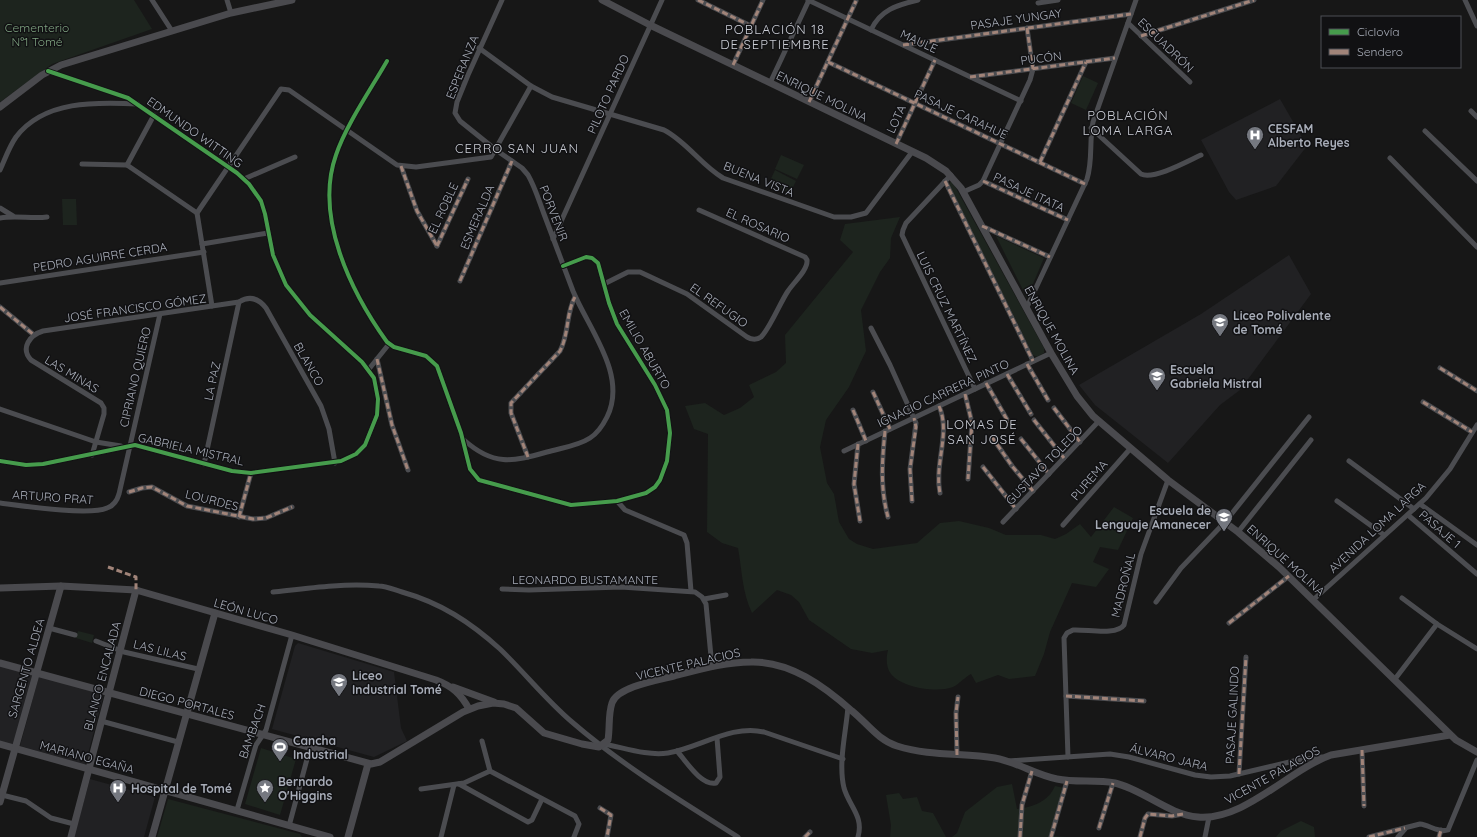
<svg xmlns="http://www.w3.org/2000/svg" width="1477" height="837" viewBox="0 0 1477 837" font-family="Quicksand,sans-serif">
<rect width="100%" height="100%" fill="#171717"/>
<!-- built -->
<g fill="#212123">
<polygon points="1280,99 1307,146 1276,186 1236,200 1229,192 1201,140"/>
<polygon points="1289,255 1311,294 1240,390 1220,405 1168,463 1095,405 1079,385 1201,314"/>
<polygon points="298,643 394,672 401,728 407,741 374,757 272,729 295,646"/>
<polygon points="0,666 34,674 15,747 0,742"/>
<polygon points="39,676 104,694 85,765 20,746"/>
<polygon points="90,779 155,797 144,837 74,837"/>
</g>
<!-- green -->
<g fill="#1d241e">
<polygon points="0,0 134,0 152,29 52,64 0,102"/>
<polygon points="1083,76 1098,83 1086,110 1071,103"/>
<polygon points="781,155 804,165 797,179 775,169"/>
<polygon points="775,170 796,181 790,193 768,185"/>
<polygon points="952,181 1044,348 1044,353 1037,357 1033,355 948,184"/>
<polygon points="62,199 76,199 77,225 63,225"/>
<path d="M900,217L891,238L890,258L880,272L861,310L866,351L849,387L826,420L820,447L827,483L834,494L839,522L849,539L857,544L873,549L917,543L940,523L959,521L989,528L1006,535H1041L1055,539L1066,534L1080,524L1091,537L1114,507L1133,518L1118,550L1100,547L1093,562L1109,569L1096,587L1072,583L1050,632L1044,654L1035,676L1009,679L998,675L976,683L971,674C965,677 959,684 953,687C937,693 902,688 891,674C886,668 886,657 888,650L872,653L851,649L809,620L799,602L791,595L777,590L752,613C742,592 742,570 738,548L722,543L707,532L708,434L694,429L685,406L705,403L724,415L740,408L754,397L749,385L776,372L786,363L785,335L853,252L840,240L845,224Z"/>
<polygon points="996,236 1044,258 1027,298"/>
<polygon points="78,631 94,635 92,643 76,638"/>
<polygon points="261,748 296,759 280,815 245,804"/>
<path d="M1012,784L1017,809C1033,807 1048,802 1055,786L1064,788L1053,836L1068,837H952L957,833L965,812L997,787Z"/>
<polygon points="899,793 903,799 917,797 922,811 933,813 946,837 890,837 891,825 886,795"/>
<polygon points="168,799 300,834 302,837 157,837"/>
<polygon points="1301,821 1314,827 1315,837 1276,837 1281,831"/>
</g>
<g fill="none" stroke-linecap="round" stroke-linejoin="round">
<!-- street -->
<g stroke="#4b4c50" stroke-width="5">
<polyline points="152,0 172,31"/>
<polyline points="227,0 231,13"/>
<polyline points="698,0 751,26"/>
<polyline points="808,0 1021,101"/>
<polyline points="1465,0 1477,26"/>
<polyline points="1038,3 1058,0"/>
<polyline points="1128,23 1190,82"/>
<path d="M871,30C880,10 897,5 918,0"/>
<polyline points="1141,36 1254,0"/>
<polyline points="904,45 1131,14"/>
<path d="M479,48L531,86L552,97L664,130C687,142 701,165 723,178L834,217H851L866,213L912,152"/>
<path d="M387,61C371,89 346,125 336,155C314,217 351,292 387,342L394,347L426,356L437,366L461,433L470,469L479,480L571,505L617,501L646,493L655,487L660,480L667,461L670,433L667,410L655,385L617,324L609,303L598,263L592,258L586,257L563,266"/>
<polyline points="828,62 1085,184"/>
<polyline points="733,65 763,0"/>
<polyline points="971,77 1115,58"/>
<polyline points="770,83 809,0"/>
<polyline points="809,102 856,1"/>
<polyline points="1471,111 1477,117"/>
<path d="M1091,128L1141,174C1154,180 1188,161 1201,155"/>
<polyline points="1425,131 1477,181"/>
<polyline points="896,144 935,60"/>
<polyline points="1390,158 1477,247"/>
<polyline points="1040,162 1086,62"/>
<polyline points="82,164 127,165 197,213"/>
<polyline points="127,165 154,115"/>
<polyline points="401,166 417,211 437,246"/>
<path d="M0,170C5,159 9,147 16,137C44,100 96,102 138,104"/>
<polyline points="951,175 906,223 903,230 902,235 975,389"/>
<polyline points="244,179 295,157"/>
<polyline points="945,181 1033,361"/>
<polyline points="983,181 1068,220"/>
<polyline points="963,192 979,185 983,181 1030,80 1033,69 1027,28"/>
<polyline points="0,208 13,216"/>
<path d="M0,218C16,215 31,219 47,217"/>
<polyline points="982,226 1050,257"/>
<polyline points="553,239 662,0"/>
<polyline points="202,244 268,233"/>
<polyline points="437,246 468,179"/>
<polyline points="460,281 512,161"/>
<polyline points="0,283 204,252"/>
<path d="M604,284L628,272H640L687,294L747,337C752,340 757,340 761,337C769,330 781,301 788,291C794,282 808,270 807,260L805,257L699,210"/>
<polyline points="212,306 197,213 281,89 289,90 397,165 416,167 491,157 531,86"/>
<polyline points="0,307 34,335"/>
<path d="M1027,307L1087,179C1093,160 1089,141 1093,122L1136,0"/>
<polyline points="871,328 890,365 916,423 910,469 912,501"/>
<polyline points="377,359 392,425 408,470"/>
<polyline points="1027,364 1048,400"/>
<polyline points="1440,368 1477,391"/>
<polyline points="369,369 389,344"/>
<polyline points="1007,374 1031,414"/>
<polyline points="986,383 1009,423"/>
<polyline points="873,392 890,429"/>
<polyline points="965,394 972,423 968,479"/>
<polyline points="1423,402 1472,432"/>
<path d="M939,406C951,433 934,464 940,493"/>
<polyline points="1054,408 1080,442"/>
<polyline points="0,409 96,442 121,446"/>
<polyline points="853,410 866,441"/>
<polyline points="1034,420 1064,458"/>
<path d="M885,431C882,461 880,488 888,517"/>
<polyline points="992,437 1012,466 1033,491"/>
<polyline points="1021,439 1049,474"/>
<path d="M464,440C493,466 512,462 547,452C561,448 578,446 590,438C598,433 603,425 607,417C628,375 588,328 573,291C563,265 554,240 544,214C539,201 535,187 528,175L522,168L496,150L460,121L455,113L457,102L468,75L502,0"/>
<polyline points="858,444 854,484 860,521"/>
<polyline points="844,451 1051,353"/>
<path d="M92,455L104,414V408L101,403L31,360C20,348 30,335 43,331L239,302C250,295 259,299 266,308L321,406L329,429L335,463"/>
<path d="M528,457L511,413V403L560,351C569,334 566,313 575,297"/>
<polyline points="0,461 26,465 43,464 135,445 232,471 251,473 341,461 356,454 365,445 377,415 378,399 374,378 362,362 310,315 286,285 273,255 265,214 261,201 249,184 237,173 128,98 48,71"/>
<polyline points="1349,461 1414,509"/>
<polyline points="204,464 239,302"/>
<polyline points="983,467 1016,509"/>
<polyline points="129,492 142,488 152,487 187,506 253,519 266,518 292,507"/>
<polyline points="617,501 625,510 684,535 687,543 691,591"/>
<polyline points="1337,501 1384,535"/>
<path d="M0,503C23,506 89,516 107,508C113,506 117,501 119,494L160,314"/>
<polyline points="1420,504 1477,545"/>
<polyline points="1408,515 1477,574"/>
<polyline points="239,517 251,473"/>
<polyline points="1003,522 1098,422"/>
<polyline points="1063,525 1130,449"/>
<polyline points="1238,532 1311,440"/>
<polyline points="502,589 529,590 621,587 695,592 702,597 706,604 712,667"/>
<path d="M273,592C309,588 343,583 379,586C386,586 395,590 402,592C441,603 470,622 500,649C525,673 546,700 572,722C623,766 681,801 738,837"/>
<polyline points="1402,598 1437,624 1477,649"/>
<polyline points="704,599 726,595"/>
<polyline points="1313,600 1426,498 1450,469 1477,425"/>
<polyline points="1156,602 1181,568 1225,522 1309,417"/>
<polyline points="1229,623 1289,576"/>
<polyline points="49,628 75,635"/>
<polyline points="96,641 124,652 198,669"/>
<polyline points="1395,679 1437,624"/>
<polyline points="1066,696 1144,701"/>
<path d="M848,707C846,732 838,763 844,788C849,806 864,816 858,837"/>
<polyline points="101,721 178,742"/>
<polyline points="482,741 490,771 575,816 579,824 574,837"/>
<path d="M604,744C625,748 647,756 668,753C699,748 732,724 764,732L843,759"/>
<polyline points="1362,750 1364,806"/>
<path d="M677,751C686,761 701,786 716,783L720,777L717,738"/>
<polyline points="957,755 956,713 958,697"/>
<path d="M1068,757L1064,638L1067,633L1073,630C1087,629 1116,636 1124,625L1141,554L1168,480"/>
<polyline points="1009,761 1110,754 1129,757 1195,775 1211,777 1230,776 1298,760 1322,757"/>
<polyline points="1239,774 1246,657"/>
<polyline points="459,784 528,822 532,820 542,799"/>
<polyline points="421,789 464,783 490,771"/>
<polyline points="2,795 26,801 51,818 74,824"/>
<polyline points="600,808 611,815 607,837"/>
<polyline points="237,810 256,745 266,730 292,635"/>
<polyline points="289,826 310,748"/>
<polyline points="1099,828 1113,783"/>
<polyline points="441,837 454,785"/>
<polyline points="805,837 810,832"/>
<polyline points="1020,837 1022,805 1032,771"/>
<polyline points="1051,837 1067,781"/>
<polyline points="1140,837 1145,818 1148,814 1172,816 1183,814"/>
<polyline points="1205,837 1209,817"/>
<path d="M1369,837L1420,824C1429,825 1439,833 1448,830L1477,760"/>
<polyline points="1398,837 1405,829"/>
<polyline points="1439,837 1441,830"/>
</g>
<!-- secondary -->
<g stroke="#4a4a4e" stroke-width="7">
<polyline points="602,0 650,25 926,158 946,171 961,188 1051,353 1077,396 1093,416 1168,480 1238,532 1279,567 1456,740 1477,752"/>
<polyline points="0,107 42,75 61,65 231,13 292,0"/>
<path d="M0,588L61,586L136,590L292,635L436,680C452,686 461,694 469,709"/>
<path d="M0,663L371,764L380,762L463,712L478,706L493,703L504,704L516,708L544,733L582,744L599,747L608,740C610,728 608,715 612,703C617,687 658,680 674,676C698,670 725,662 751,662C790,661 824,686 852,711C867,723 878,740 897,746C929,756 962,753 995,758C1017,762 1036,775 1057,779C1076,783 1096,779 1115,783C1144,790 1169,815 1198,817C1244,821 1289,770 1331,755L1450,735"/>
<polyline points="453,687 494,702"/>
<polyline points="0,744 330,837"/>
<polyline points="0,802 61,586"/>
<polyline points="71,837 136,590"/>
<polyline points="152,837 215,613"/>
<polyline points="348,837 368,764"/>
</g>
<!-- quiet -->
<g stroke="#a18479" stroke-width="3" stroke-dasharray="6 3" stroke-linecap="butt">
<polyline points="698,0 751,26"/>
<polyline points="1027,28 1033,69"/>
<polyline points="1141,36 1254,0"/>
<polyline points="903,45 1131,14"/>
<polyline points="828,62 1085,184"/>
<polyline points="733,65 763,0"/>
<polyline points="970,77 1115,58"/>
<polyline points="809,102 856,1"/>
<polyline points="896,144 935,60"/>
<polyline points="1040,162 1086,62"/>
<polyline points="401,166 417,211 437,246"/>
<polyline points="945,181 1033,361"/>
<polyline points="983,181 1068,220"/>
<polyline points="982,226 1050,257"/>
<polyline points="437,246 468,179"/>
<polyline points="460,281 512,161"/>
<polyline points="0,307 34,335"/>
<polyline points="377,359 392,425 408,470"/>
<polyline points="1027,364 1048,400"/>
<polyline points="1440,368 1477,391"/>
<polyline points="1007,374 1031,414"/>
<polyline points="986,383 1009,423"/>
<polyline points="873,392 890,429"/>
<polyline points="965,394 972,423 968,479"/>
<polyline points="1423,402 1472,432"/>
<path d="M939,406C951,433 934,464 940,493"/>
<polyline points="1054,408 1080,442"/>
<polyline points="853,410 866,441"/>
<polyline points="1034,420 1064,458"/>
<path d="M885,431C882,461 880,488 888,517"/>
<polyline points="992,437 1012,466 1033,491"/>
<polyline points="1021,439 1049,474"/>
<polyline points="858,444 854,484 860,521"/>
<path d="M528,457L511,413V403L560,351C569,334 566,313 575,297"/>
<polyline points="983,467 1016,509"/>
<polyline points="129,492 142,488 152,487 187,506 253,519 266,518 292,507"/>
<polyline points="912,501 910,469 916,427 914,418"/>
<polyline points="239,517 251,473"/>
<polyline points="108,567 136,577 136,590"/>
<polyline points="1229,623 1289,576"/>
<polyline points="1066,696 1144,701"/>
<polyline points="1362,750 1364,806"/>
<polyline points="957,755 956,713 958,697"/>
<polyline points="1239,774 1246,657"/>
<polyline points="600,808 611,815 607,837"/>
<polyline points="1099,828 1113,783"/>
<polyline points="805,837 810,832"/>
<polyline points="1020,837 1022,805 1032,771"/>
<polyline points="1051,837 1067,781"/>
<polyline points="1140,837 1145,818 1148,814 1172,816 1183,814"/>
<polyline points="1369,837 1405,828"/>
<polyline points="1439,837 1441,830"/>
</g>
<defs>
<g id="cycleway">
<path d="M387,61C371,89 346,125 336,155C314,217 351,292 387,342L394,347L426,356L437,366L461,433L470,469L479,480L571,505L617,501L646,493L655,487L660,480L667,461L670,433L667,410L655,385L617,324L609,303L598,263L592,258L586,257L563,266"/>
<polyline points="0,461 26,465 43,464 135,445 232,471 251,473 341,461 356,454 365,445 377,415 378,399 374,378 362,362 310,315 286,285 273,255 265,214 261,201 249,184 237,173 128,98 48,71"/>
</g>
</defs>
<!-- cycleway casing -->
<use href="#cycleway" stroke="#111113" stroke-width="6"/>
<!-- cycleway -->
<use href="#cycleway" stroke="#469c4c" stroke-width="4"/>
</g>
<!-- icons -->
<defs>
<symbol id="hospital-pin" viewBox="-11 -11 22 30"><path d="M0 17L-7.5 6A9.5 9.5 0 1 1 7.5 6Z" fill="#757880" stroke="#111113"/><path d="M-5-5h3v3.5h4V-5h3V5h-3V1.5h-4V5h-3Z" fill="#fff"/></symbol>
<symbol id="school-pin" viewBox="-11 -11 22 30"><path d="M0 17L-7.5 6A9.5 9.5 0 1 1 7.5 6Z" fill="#757880" stroke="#111113"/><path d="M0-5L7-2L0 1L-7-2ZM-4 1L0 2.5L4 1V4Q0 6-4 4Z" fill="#fff"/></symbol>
<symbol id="stadium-pin" viewBox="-11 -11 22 30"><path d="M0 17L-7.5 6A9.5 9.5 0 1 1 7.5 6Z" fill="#757880" stroke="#111113"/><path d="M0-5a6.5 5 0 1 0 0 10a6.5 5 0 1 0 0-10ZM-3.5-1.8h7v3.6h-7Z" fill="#fff"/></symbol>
<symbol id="sight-pin" viewBox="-11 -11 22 30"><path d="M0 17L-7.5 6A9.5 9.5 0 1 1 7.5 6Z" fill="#757880" stroke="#111113"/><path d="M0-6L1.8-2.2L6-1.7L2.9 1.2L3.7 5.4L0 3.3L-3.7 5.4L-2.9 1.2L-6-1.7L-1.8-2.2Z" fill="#fff"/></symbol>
</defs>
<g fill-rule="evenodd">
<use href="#hospital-pin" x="1245" y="125" width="20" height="27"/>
<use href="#school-pin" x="1210" y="312" width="20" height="27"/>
<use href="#school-pin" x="1147" y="366" width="20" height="27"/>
<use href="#school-pin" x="1214" y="507" width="20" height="27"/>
<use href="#school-pin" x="329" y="672" width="20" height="27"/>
<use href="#stadium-pin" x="270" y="737" width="20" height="27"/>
<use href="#hospital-pin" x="108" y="778" width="20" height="27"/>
<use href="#sight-pin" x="255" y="778" width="20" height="27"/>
</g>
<g text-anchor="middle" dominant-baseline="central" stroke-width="3" stroke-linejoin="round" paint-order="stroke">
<!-- street labels -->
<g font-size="12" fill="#a8adb8" stroke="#111113">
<text transform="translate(1016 19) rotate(-8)">PASAJE YUNGAY</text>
<text transform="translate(919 41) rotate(25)">MAULE</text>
<text transform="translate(1166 45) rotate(44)">ESCUADRÓN</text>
<text transform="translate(1041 58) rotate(-7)">PUCÓN</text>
<text transform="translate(462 67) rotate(-68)">ESPERANZA</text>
<text transform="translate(608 94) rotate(-66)">PILOTO PARDO</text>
<text transform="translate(822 96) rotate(26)">ENRIQUE MOLINA</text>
<text transform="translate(961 114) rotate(25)">PASAJE CARAHUE</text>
<text transform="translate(896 119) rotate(-65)">LOTA</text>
<text transform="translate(195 132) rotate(35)">EDMUNDO WITTING</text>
<text transform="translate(759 179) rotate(22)">BUENA VISTA</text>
<text transform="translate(1029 192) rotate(25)">PASAJE ITATA</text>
<text transform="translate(443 208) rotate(-65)">EL ROBLE</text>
<text transform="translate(554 213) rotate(69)">PORVENIR</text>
<text transform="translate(477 217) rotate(-67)">ESMERALDA</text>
<text transform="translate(758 225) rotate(24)">EL ROSARIO</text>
<text transform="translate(100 257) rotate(-9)">PEDRO AGUIRRE CERDA</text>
<text transform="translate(719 305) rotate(35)">EL REFUGIO</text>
<text transform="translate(947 307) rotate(64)">LUIS CRUZ MARTÍNEZ</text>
<text transform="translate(135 308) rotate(-8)">JOSÉ FRANCISCO GÓMEZ</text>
<text transform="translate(1052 330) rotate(61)">ENRIQUE MOLINA</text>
<text transform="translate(645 349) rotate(60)">EMILIO ABURTO</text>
<text transform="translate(309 364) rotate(60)">BLANCO</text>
<text transform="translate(72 374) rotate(31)">LAS MINAS</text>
<text transform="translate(135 377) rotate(-77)">CIPRIANO QUIERO</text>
<text transform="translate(212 381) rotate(-78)">LA PAZ</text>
<text transform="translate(943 393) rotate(-25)">IGNACIO CARRERA PINTO</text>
<text transform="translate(191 449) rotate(13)">GABRIELA MISTRAL</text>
<text transform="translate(1044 465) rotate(-46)">GUSTAVO TOLEDO</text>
<text transform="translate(1089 480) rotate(-49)">PUREMA</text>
<text transform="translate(53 497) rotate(4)">ARTURO PRAT</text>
<text transform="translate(212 500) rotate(14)">LOURDES</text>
<text transform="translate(1377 527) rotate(-43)">AVENIDA LOMA LARGA</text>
<text transform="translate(1440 529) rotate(41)">PASAJE 1</text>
<text transform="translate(1286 560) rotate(42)">ENRIQUE MOLINA</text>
<text x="585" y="579">LEONARDO BUSTAMANTE</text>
<text transform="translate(1123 585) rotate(-76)">MADROÑAL</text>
<text transform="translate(246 611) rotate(16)">LEÓN LUCO</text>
<text transform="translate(160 650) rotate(14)">LAS LILAS</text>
<text transform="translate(688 664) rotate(-13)">VICENTE PALACIOS</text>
<text transform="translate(26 668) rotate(-74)">SARGENTO ALDEA</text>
<text transform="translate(102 676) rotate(-75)">BLANCO ENCALADA</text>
<text transform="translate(187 703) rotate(15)">DIEGO PORTALES</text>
<text transform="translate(1232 715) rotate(-87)">PASAJE GALINDO</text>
<text transform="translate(252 731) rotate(-70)">BAMBACH</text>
<text transform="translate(87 757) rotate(15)">MARIANO EGAÑA</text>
<text transform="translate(1169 757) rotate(14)">ÁLVARO JARA</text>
<text transform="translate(1272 775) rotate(-29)">VICENTE PALACIOS</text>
</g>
<!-- park labels -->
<g font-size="12" fill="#7fa381" stroke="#111113">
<text x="37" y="27">Cementerio<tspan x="37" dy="14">N°1 Tomé</tspan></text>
</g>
<!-- poi labels -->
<g font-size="12" font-weight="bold" fill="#a8adb8" stroke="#111113" text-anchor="start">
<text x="1268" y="128">CESFAM<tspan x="1268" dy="14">Alberto Reyes</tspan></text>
<text x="1233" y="315">Liceo Polivalente<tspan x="1233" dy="14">de Tomé</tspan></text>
<text x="1170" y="369">Escuela<tspan x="1170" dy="14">Gabriela Mistral</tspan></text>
<text x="1211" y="510" text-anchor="end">Escuela de<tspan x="1211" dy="14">Lenguaje Amanecer</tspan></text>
<text x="352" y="675">Liceo<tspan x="352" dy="14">Industrial Tomé</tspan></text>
<text x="293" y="740">Cancha<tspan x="293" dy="14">Industrial</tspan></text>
<text x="278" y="781">Bernardo<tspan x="278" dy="14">O'Higgins</tspan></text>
<text x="131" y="788">Hospital de Tomé</text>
</g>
<!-- neighbourhood labels -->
<g font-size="13" letter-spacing="1" fill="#c9ccd4" stroke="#111113">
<text x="775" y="29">POBLACIÓN 18<tspan x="775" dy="15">DE SEPTIEMBRE</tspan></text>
<text x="1128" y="115">POBLACIÓN<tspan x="1128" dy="15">LOMA LARGA</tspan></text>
<text x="517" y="148">CERRO SAN JUAN</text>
<text x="982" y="424">LOMAS DE<tspan x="982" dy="15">SAN JOSÉ</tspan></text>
</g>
</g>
<!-- legend -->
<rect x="1321" y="16" width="140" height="52" fill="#111113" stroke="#4d4f55"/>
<rect x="1329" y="29" width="20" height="6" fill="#469c4c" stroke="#4d4f55"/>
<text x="1357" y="36" font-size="12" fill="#a8adb8">Ciclovía</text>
<rect x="1329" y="49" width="20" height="6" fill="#a18479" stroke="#4d4f55"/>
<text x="1357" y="56" font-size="12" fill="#a8adb8">Sendero</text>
</svg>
